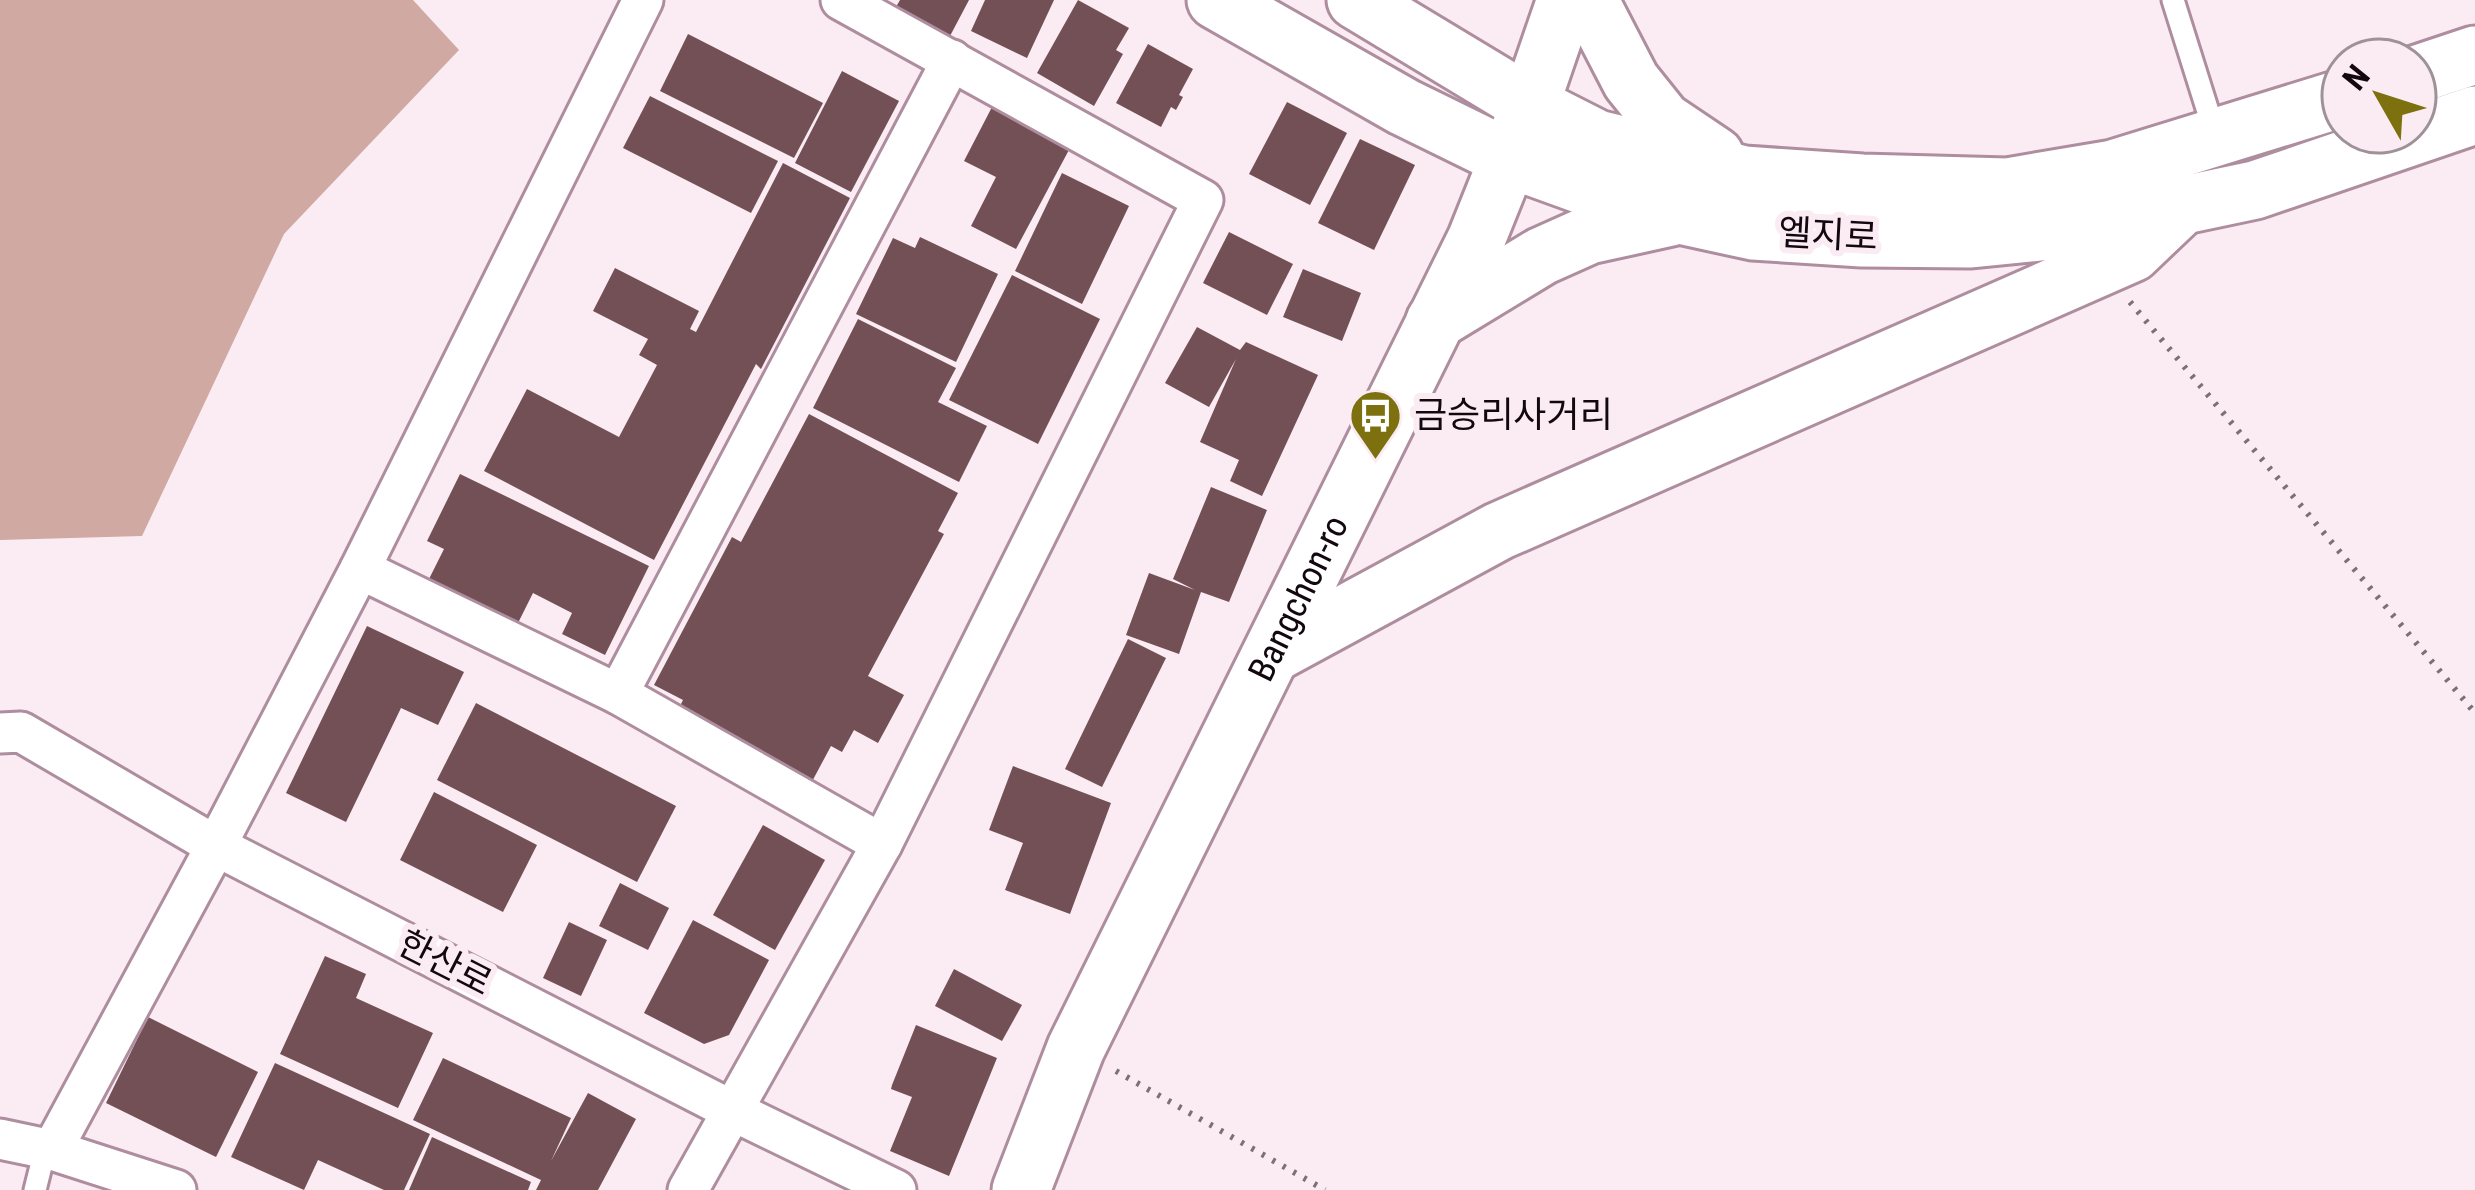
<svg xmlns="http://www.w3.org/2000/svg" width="2475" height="1190" viewBox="0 0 2475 1190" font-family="'Roboto Condensed','Noto Sans KR',sans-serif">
<rect width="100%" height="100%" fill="#fbecf4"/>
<!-- forest -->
<polygon fill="#cfa9a2" points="0,0 413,0 459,50 284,234 142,536 0,540"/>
<!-- building -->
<g fill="#735056">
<polygon points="900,0 969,0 950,36 896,7"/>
<polygon points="985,0 1054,0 1027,58 971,31"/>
<polygon points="1078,0 1129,28 1116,50 1123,54 1094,106 1037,73"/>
<polygon points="688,34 823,103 794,158 660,91"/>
<polygon points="1148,44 1193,69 1179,95 1183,97 1176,110 1171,107 1161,127 1116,103"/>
<polygon points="842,71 899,101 851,192 795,163"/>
<polygon points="650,96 778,161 751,213 623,148"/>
<polygon points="1287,102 1347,133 1310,205 1249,174"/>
<polygon points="992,107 1070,148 1016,249 971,226 996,177 964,161"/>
<polygon points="1360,139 1415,165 1374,250 1318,223"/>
<polygon points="783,163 850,198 761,369 756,364 654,560 484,471 527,389 619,437 657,365 639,355 648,339 593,311 615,268 699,311 690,329 696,332"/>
<polygon points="1062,173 1129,206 1082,304 1015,271"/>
<polygon points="1229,232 1293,264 1267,315 1203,283"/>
<polygon points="920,237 998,274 956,362 856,314 893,238 915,248"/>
<polygon points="1303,269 1361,293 1342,341 1283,317"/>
<polygon points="1012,275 1100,319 1038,444 949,400"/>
<polygon points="858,319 956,368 938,402 987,426 959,482 813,408"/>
<polygon points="1197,327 1240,350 1246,342 1318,375 1262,496 1230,481 1239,460 1200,442 1236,359 1209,407 1165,383"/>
<polygon points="809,414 958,493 938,531 944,534 868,676 904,695 878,743 854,730 842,752 831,746 808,789 674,718 683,700 654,685 732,537 741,542"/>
<polygon points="460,474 649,566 605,655 562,634 572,613 533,593 514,631 425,587 444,549 427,541"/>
<polygon points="1211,487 1267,510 1229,602 1201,592 1179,654 1126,635 1149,573 1195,590 1173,579"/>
<polygon points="367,626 464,672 438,725 401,708 346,822 286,793"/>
<polygon points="1128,639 1166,658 1102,787 1065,769"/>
<polygon points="476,703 676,806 637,882 437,780"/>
<polygon points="1013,766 1111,803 1070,914 1005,890 1023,843 989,830"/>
<polygon points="434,792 537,845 503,912 400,860"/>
<polygon points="763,825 825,860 775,950 713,915"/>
<polygon points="620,883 669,908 648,950 599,926"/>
<polygon points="693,920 769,960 729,1035 704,1044 644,1013"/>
<polygon points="569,922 607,940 581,996 543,978"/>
<polygon points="325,956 366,974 356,998 433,1033 398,1108 280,1054"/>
<polygon points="954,969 1022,1005 1002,1041 935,1006"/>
<polygon points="148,1017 258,1072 216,1157 106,1103"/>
<polygon points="916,1025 997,1058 949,1176 890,1151 912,1097 891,1089 892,1085"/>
<polygon points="443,1058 571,1118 551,1161 588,1093 636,1119 598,1190 536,1190 541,1180 413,1120"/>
<polygon points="275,1063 430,1134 404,1190 384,1190 318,1160 304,1190 231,1157"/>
<polygon points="432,1137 531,1182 528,1190 409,1190"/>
</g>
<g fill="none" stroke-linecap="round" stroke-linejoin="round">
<defs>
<g id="lane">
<polyline points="2173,0 2216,137"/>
<polyline points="35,1190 43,1158 52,1150"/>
</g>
<g id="street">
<polyline points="360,569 618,694 882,844"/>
<polyline points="618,694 952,60"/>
<polyline points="0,733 21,732 216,846 731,1110 896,1190"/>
<polyline points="0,1139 52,1150 176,1190"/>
<polyline points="52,1150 216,846 360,569 643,0"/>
<polyline points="688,1190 882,844 1203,200 841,0"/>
</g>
<g id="secondary">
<polyline points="1216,0 1404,107 1508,158 1643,207 1753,231 1862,238 1971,239 2070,229 2255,190 2475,115"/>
<polyline points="1356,0 1530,105 1597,139 1744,175 1862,183 2007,187 2113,169 2343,98"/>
<polyline points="1589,0 1631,81 1663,121 1715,156"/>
<polyline points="2415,75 2475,55"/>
<polyline points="1435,321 1542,256 1589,235 1671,217"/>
<polyline points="1272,654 1499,531 2132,253 2175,212"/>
<path id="s1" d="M1021,1190L1076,1048L1476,240L1530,105L1566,0"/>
</g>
</defs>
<!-- lane casing -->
<use href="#lane" stroke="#ae8d9f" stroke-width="27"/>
<!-- street casing -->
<use href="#street" stroke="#ae8d9f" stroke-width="45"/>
<!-- secondary casing -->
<use href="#secondary" stroke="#ae8d9f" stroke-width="63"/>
<!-- path -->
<g stroke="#7c6f77" stroke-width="6" stroke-dasharray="3 9" stroke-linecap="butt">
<polyline points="2130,302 2475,713"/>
<polyline points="1116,1071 1325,1190"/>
</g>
<!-- lane -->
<use href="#lane" stroke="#fff" stroke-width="21"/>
<!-- street -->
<use href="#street" stroke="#fff" stroke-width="39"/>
<!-- secondary -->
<use href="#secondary" stroke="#fff" stroke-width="57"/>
</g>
<!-- icons -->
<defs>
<symbol id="bus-pin" viewBox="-11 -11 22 30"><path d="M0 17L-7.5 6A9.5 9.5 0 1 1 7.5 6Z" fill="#7c700f" stroke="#fbecf4"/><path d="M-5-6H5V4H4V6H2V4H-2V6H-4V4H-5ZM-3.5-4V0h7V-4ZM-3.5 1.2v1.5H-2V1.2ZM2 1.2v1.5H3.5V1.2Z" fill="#fff"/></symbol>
</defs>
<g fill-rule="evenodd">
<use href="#bus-pin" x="1346" y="386" width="59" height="81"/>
</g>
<g text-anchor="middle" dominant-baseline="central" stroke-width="12" stroke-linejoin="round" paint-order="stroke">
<!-- street labels -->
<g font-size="36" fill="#13080f" stroke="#fbecf4">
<text transform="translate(1828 235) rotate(3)">엘지로</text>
<text stroke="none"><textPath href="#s1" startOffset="654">Bangchon-ro</textPath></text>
<text transform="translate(445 963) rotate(27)">한산로</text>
</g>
<!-- poi labels -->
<g font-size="36" fill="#13080f" stroke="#fbecf4" text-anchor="start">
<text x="1414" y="415">금승리사거리</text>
</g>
</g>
<!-- north arrow -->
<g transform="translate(2379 96) rotate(309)"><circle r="57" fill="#fbecf4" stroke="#9e9198" stroke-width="3"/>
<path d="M0-9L21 45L0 30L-21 45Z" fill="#7c700f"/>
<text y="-18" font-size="33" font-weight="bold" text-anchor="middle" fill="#13080f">N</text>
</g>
</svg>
